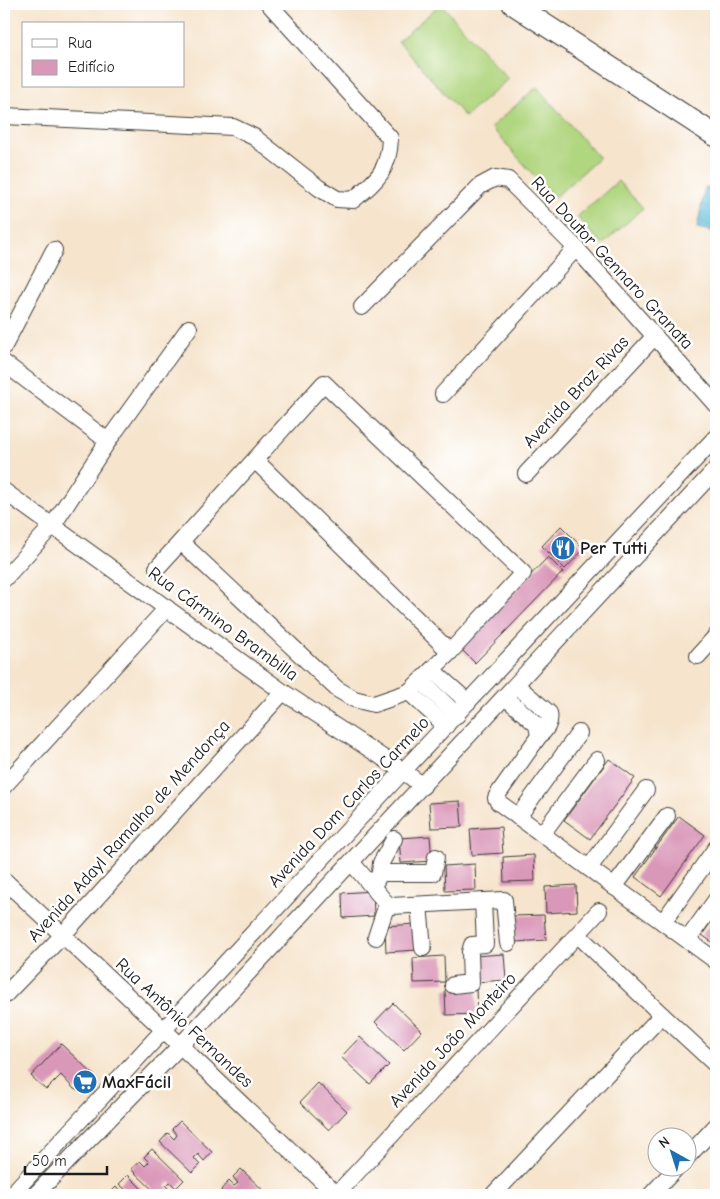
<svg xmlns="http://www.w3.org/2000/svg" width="720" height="1199" viewBox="0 0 720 1199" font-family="'Comic Neue',sans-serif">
<defs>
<pattern id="water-ripples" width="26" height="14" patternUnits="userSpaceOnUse" patternTransform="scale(1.25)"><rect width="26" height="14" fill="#5abcd8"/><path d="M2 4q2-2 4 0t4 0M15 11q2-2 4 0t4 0" fill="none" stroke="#4ea1b9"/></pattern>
</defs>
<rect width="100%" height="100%" fill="#fff"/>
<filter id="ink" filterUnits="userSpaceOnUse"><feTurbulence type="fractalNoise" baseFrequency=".02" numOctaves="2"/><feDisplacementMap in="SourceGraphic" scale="10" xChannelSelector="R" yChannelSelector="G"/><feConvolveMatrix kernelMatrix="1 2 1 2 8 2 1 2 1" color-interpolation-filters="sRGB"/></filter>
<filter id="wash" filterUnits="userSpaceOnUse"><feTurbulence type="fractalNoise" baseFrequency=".0096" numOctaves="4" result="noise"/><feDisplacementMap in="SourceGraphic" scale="20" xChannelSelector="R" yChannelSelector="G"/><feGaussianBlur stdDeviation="1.12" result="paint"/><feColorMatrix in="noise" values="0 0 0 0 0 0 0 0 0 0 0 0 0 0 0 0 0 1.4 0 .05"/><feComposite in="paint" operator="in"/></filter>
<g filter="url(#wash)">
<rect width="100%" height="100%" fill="#f6e4cc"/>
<!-- garden -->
<g fill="#b0d67f" stroke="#66794e">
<polygon points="441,4 508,79 465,117 398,41"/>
<polygon points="537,87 599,158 554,198 491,127"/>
<polygon points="618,181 643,208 602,245 577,217"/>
</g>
<!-- water -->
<polygon fill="url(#water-ripples)" stroke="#3b6c7a" points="705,187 716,190 716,232 697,228"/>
<g id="blocks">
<!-- building -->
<g fill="#da98b9">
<polygon points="561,526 584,549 565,569 542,546"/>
<polygon points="548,557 563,572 475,663 460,648"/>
<polygon points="609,759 635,778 590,839 564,820"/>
<polygon points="460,801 462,827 431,828 429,803"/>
<polygon points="679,816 705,835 661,896 635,877"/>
<polygon points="501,827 503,853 472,855 470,829"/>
<polygon points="430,836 432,861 401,863 399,838"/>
<polygon points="534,855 535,881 504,882 503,857"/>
<polygon points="475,864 476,890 445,891 444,866"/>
<polygon points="576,885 577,911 546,913 545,887"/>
<polygon points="373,891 374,916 343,918 342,893"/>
<polygon points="544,915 546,940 515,942 513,916"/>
<polygon points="716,915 716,945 702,935"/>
<polygon points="416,924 417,950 386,952 385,926"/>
<polygon points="504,954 506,980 475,982 473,956"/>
<polygon points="444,956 445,982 414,983 413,958"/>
<polygon points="476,988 477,1014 446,1015 445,990"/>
<polygon points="393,1003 422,1031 404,1050 375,1022"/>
<polygon points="360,1037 389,1065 370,1084 341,1057"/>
<polygon points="61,1044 95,1076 95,1078 83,1090 79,1091 74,1089 61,1075 46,1090 31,1076"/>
<polygon points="318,1083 347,1111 329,1130 300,1102"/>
<polygon points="180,1121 212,1152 204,1161 198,1154 194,1158 200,1165 192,1173 160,1142 168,1133 174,1139 177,1135 172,1129"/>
<polygon points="152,1149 184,1180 176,1188 170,1182 166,1186 172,1192 169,1195 158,1195 131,1169 140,1161 145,1166 149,1162 144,1157"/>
<polygon points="241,1169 268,1195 226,1195 221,1190 229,1181 234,1186 238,1183 233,1177"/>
<polygon points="128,1175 148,1195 108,1195 116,1187 121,1193 125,1189 119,1184"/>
</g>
</g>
</g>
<g filter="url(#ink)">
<use href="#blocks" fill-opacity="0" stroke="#3d3a36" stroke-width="1"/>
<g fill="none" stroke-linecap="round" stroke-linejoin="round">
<defs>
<g id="minor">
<path d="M4,116L233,127L254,137L319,188L337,199L353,200C377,180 389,171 390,138L269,4"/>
<polyline points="362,307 480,186 495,178 508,180 576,248 716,405"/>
<polyline points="4,346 54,250"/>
<polyline points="4,363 108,441"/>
<polyline points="443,394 576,248"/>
<polyline points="255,460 450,652"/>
<polyline points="526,474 654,337"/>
<polyline points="4,491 283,692 403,771 423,786"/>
<polyline points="157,568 324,383 523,573 450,652 409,692 374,704 354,699 337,689 181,542"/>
<polyline points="4,579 53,525 108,441 189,328"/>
<polyline points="698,656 716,636"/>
<polyline points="432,670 468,702"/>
<polyline points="421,681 457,715"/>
<path d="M516,685L549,713C551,722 546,730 539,736L498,794L496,798L498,802L716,961"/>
<polyline points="409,692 446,726"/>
<polyline points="505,697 537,725 539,736"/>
<polyline points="4,786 167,608"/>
<polyline points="518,817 579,733"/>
<polyline points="542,834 597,760"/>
<polyline points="352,863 387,904 391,906 504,900 508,943"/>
<polyline points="589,868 646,790"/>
<polyline points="380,873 433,873 436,857"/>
<polyline points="4,880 165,1031 337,1195"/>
<polyline points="376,881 380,873 381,863 394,839"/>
<polyline points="614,887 667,816"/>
<polyline points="419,905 423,948"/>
<polyline points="663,922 716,848"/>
<polyline points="578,935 662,1015 716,1065"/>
<polyline points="376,937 387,904"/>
<polyline points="688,939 716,900"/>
<polyline points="453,985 471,983 470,952 472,945 485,944 483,901"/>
<polyline points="4,996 62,936 283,692"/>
<polyline points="688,1156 716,1126"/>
<polyline points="11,1195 403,771 716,437"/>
<polyline points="35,1195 180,1046 716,469"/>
<polyline points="336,1195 599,911"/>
<polyline points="493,1195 662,1015"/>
<polyline points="651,1195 678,1166"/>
</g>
<polyline id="major" points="513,4 716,136"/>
</defs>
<!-- minor casing -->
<use href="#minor" stroke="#3d3a36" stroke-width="18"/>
<!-- major casing -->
<use href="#major" stroke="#3d3a36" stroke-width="23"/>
<!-- minor -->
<use href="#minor" stroke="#fff" stroke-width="16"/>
<!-- major -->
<use href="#major" stroke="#fff" stroke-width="21"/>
</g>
</g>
<!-- icons -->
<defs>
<symbol id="restaurant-disc" viewBox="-11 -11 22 22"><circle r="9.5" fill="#1f6fb2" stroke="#fff"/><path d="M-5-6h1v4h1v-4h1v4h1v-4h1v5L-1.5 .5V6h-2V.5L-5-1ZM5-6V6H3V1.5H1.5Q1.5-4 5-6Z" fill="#fff"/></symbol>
<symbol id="supermarket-disc" viewBox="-11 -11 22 22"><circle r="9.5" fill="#1f6fb2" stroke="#fff"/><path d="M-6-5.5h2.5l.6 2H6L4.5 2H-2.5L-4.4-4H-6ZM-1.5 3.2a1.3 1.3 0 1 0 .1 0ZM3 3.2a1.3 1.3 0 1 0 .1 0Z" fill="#fff"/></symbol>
</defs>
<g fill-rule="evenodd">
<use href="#restaurant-disc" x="549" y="534" width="28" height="28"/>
<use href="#supermarket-disc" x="71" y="1068" width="28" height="28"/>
</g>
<g text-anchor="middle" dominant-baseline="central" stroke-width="5" stroke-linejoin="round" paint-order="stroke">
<!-- street labels -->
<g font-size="18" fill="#1c1c1c" stroke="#fff">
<text transform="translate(612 263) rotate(47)">Rua Doutor Gennaro Granata</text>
<text transform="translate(576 392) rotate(-47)">Avenida Braz Rivas</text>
<text transform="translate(223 624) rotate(36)">Rua Cármino Brambilla</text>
<text transform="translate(349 802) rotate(-47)">Avenida Dom Carlos Carmelo</text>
<text transform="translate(129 831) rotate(-48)">Avenida Adayl Ramalho de Mendonça</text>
<text transform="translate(184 1023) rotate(43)">Rua Antônio Fernandes</text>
<text transform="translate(453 1040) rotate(-47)">Avenida João Monteiro</text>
</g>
<!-- poi labels -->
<g font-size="18" font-weight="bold" fill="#1c1c1c" stroke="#fff" text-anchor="start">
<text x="580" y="548">Per Tutti</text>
<text x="102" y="1082">MaxFácil</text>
</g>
</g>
<!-- margin -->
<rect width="720" height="1199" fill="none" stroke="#fff" stroke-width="20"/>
<!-- legend -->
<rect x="22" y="22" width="162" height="65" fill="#ffffff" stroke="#a4a4a4"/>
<rect x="32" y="39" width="25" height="8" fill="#ffffff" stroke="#a4a4a4"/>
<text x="68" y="48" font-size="15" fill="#1c1c1c">Rua</text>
<rect x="32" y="60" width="25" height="15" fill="#da98b9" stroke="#a4a4a4"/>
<text x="68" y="72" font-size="15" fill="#1c1c1c">Edifício</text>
<!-- north arrow -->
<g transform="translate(672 1152) rotate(321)"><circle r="24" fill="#ffffff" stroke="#a4a4a4"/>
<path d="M0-4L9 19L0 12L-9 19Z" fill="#1f6fb2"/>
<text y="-8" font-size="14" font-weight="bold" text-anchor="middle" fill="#1c1c1c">N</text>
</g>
<!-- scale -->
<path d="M25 1166v8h82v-8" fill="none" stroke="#1c1c1c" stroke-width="2.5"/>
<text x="32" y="1166" font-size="15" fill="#1c1c1c" stroke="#ffffff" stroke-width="4" paint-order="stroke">50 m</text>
</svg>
